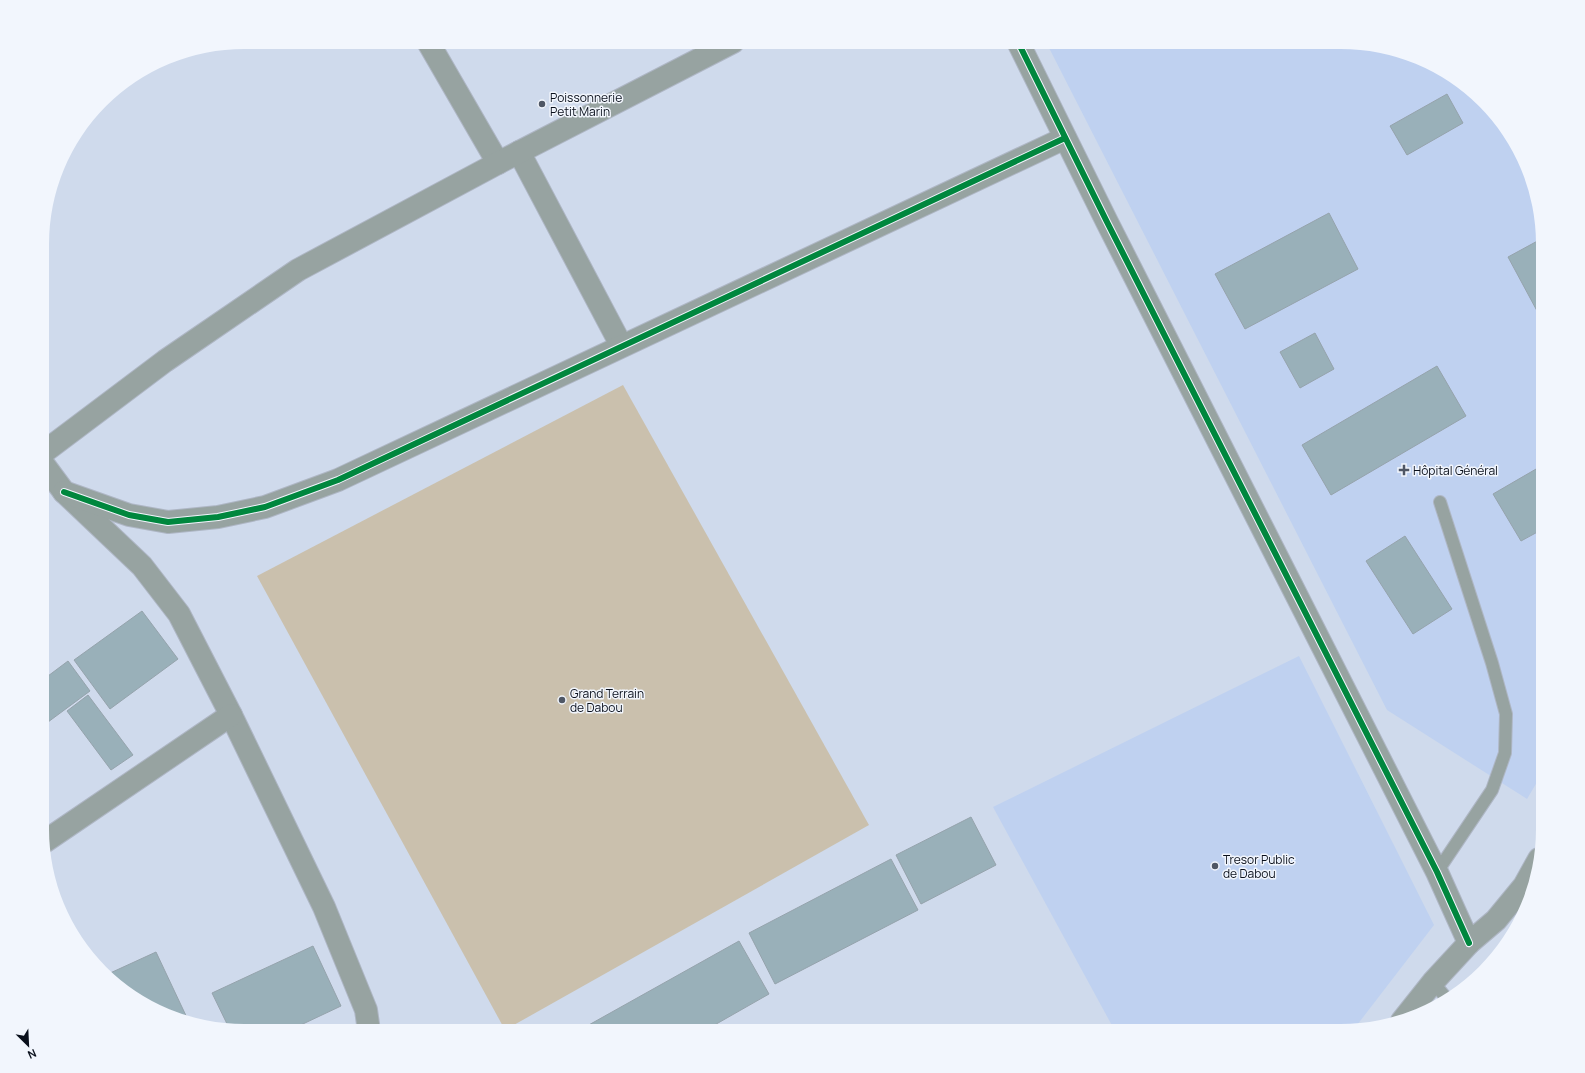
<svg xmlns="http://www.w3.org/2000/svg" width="1585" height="1073" viewBox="0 0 1585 1073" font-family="Manrope,sans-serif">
<rect width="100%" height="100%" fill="#cfdaec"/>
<!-- built -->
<g fill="#bfd1f0">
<polygon points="1046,42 1354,42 1406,53 1464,84 1516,143 1536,191 1543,231 1543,772 1527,799 1387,710"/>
<polygon points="1299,656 1434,925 1354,1029 1341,1031 1115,1031 993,807"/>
</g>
<!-- green -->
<polygon fill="#cac0ad" points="623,385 869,825 505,1030 257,576"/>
<!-- building -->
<g fill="#99b0b9" stroke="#95a3ac">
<polygon points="1447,94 1463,123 1407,155 1390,126"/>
<polygon points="1329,213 1358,269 1245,329 1215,274"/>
<polygon points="1543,238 1543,322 1508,257"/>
<polygon points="1315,333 1334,369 1300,388 1280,352"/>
<polygon points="1437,366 1466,416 1331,495 1302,445"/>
<polygon points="1543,465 1543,529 1521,541 1493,494"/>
<polygon points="1405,536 1452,609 1413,634 1366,561"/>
<polygon points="142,611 178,659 110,709 74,660"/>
<polygon points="68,661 90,691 44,725 44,679"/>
<polygon points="88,695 133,755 111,770 67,711"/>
<polygon points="971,817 996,865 921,904 896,855"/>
<polygon points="891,859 918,910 775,984 749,933"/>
<polygon points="739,941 769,994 704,1031 578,1031"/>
<polygon points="313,946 341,1006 288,1031 230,1030 212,993"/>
<polygon points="156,952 189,1022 179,1020 121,989 108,974"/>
</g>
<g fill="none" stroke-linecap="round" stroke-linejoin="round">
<defs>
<g id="lane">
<polyline points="1437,872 1492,790 1505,753 1506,714 1492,663 1440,502"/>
<polyline points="1433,982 1447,999"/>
</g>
<g id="street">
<polyline points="428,42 498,163"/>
<polyline points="1018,42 1107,222 1437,872 1469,943"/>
<polyline points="519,152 621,345"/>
<polyline points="44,452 165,361 298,270 498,163 733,42"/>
<polyline points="44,465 64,492 142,566 179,614 231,715 324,907 366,1010 369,1031"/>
<polyline points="64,492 129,515 168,522 218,517 265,507 338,480 1065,138"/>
<polyline points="44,842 231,715"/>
<polyline points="1402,1021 1433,982 1469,943 1496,920 1524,886 1539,859"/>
</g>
</defs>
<!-- lane casing -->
<use href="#lane" stroke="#aeb6c4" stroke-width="14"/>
<!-- street casing -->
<use href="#street" stroke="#aeb6c4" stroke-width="24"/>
<!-- lane -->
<use href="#lane" stroke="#97a3a1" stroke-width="12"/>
<!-- street -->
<use href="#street" stroke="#97a3a1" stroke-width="22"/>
<defs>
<g id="cycleway">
<polyline points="1018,42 1107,222 1437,872 1469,943"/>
<polyline points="64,492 129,515 168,522 218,517 265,507 338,480 1065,138"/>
</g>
</defs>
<!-- cycleway casing -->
<use href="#cycleway" stroke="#f2f6fd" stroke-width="8"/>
<!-- cycleway -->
<use href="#cycleway" stroke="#00873e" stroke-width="6"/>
</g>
<!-- markers -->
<g fill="#4f5765" stroke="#f2f6fd" stroke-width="1.5">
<circle cx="542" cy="104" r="4"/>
<path d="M1402 464h4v4h4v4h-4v4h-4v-4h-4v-4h4z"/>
<circle cx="562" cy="700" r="4"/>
<circle cx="1215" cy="866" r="4"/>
</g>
<g text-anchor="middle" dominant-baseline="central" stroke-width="3" stroke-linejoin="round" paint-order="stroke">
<!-- poi labels -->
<g font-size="12" fill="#0a101c" stroke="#f2f6fd" text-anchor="start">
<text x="550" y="97">Poissonnerie<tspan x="550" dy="14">Petit Marin</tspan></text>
<text x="1413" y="470">Hôpital Général</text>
<text x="570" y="693">Grand Terrain<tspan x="570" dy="14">de Dabou</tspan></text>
<text x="1223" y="859">Tresor Public<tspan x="1223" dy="14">de Dabou</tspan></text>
</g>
</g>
<!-- crop -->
<path d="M0 0H1585V1073H0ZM244 49H1341A195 195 0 0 1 1536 244V829A195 195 0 0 1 1341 1024H244A195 195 0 0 1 49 829V244A195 195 0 0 1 244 49Z" fill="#f2f6fd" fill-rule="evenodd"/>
<!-- north arrow -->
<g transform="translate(28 1045) rotate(156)" stroke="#f2f6fd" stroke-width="3" paint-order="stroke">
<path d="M0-3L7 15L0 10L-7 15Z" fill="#0a101c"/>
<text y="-6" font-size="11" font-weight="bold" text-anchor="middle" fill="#0a101c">N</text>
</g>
</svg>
